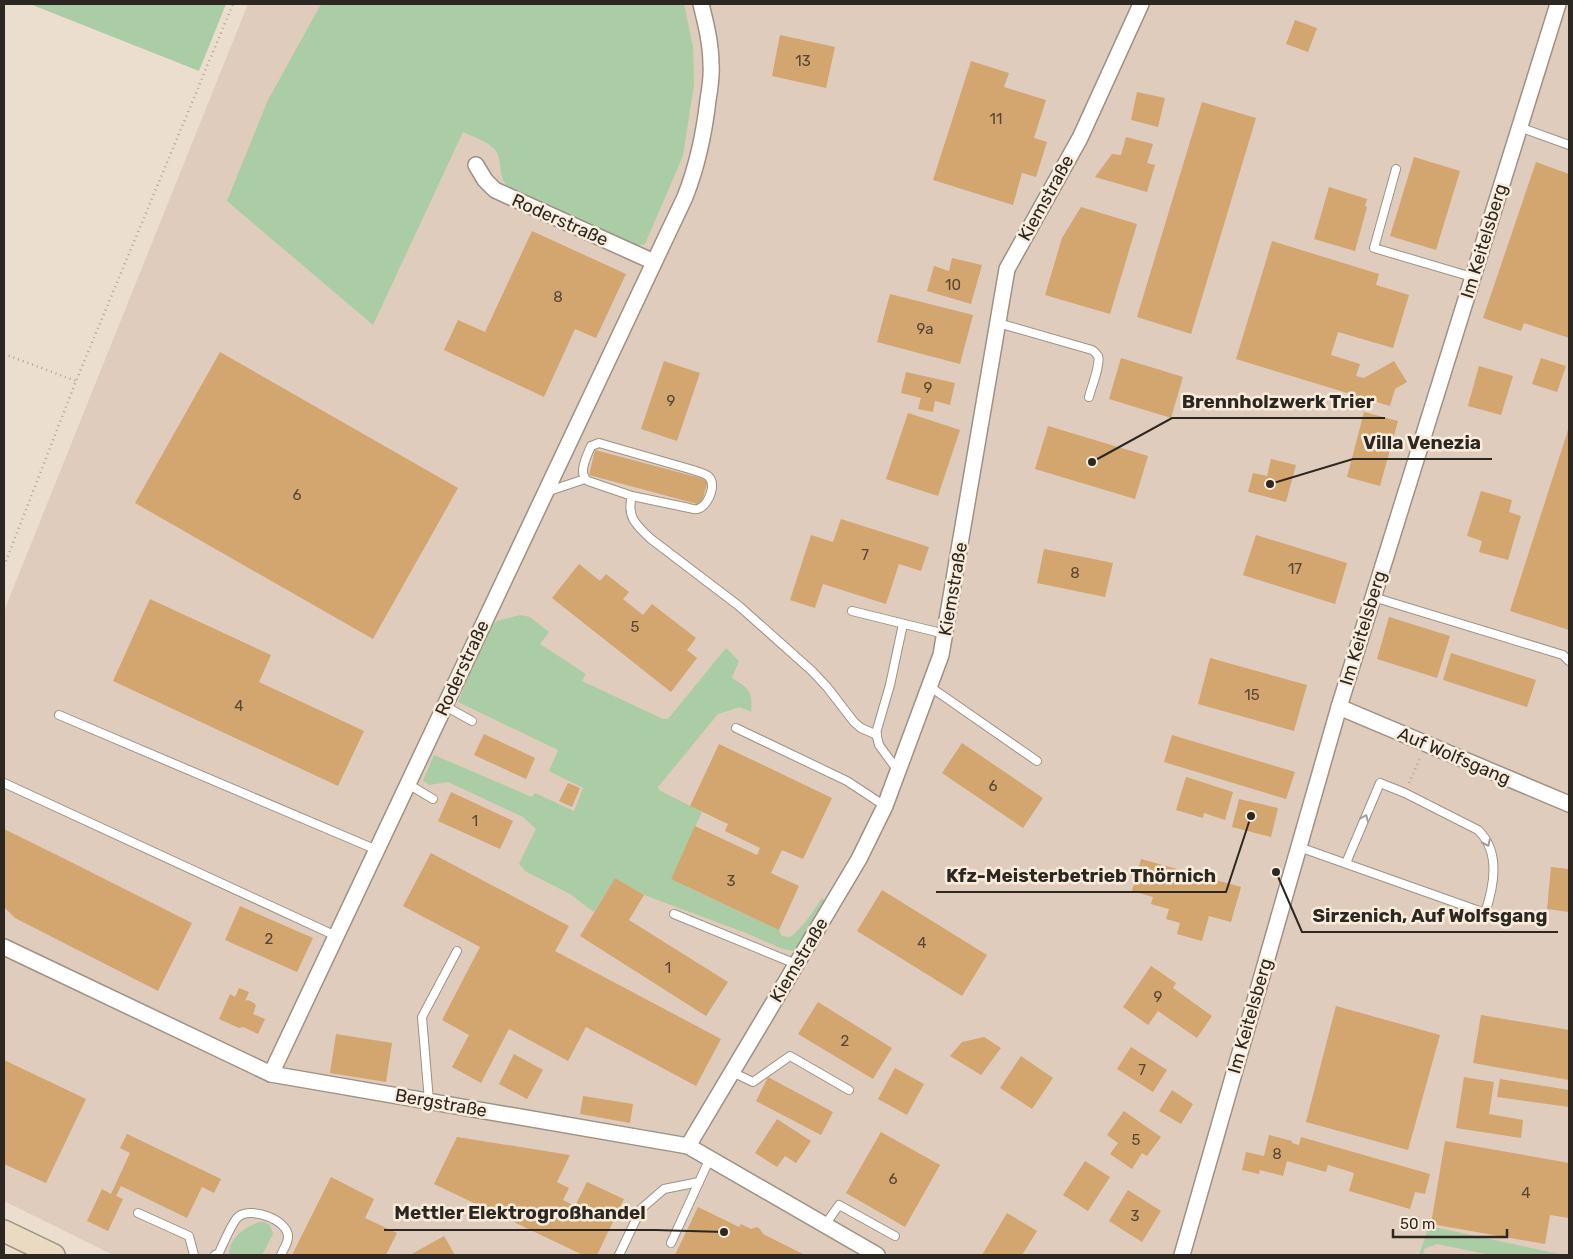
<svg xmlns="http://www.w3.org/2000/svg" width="1573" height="1259" viewBox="0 0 1573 1259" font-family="Rubik,sans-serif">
<rect width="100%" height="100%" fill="#ecdecf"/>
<!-- commercial -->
<polygon fill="#dfccbd" points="248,4 1569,4 1569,1255 113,1255 4,1201 4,611"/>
<!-- green -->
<g fill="#aacda5">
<polygon points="30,4 226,4 199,71"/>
<path d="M321,4H684L693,47L694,84L683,156L645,244L635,246L511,190C494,176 506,158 492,147C485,140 472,137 463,132L373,325L227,201L268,100Z"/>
<path d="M520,615L530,617L549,632L540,644L586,674L582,681L663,719H668L726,648L739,661L732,678C749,688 753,692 751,712L740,707L718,714L658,787L659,790L702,812L671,879L779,930L782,936L790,937C803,928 813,911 822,898L824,900L823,906L794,951L783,949L746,933L644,895L615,878L594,912L591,910L570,894L525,871L519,864L536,829L523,817L448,782L429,785L423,780L434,755L532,797L535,793L574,811L583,788L549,771L558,750L458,702L487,631L497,621Z"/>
<path d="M259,1222H264L270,1225L273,1234L262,1255H229C229,1238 243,1228 259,1222Z"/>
<polygon points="1429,1226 1564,1255 1491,1255 1437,1244 1424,1249 1423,1255 1419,1255"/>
</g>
<!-- building -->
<g fill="#d3a56f">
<polygon points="1295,20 1317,28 1308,52 1286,44"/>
<polygon points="780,35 835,47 826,88 772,76"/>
<polygon points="971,61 1009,73 1004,87 1046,100 1034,138 1047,142 1036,177 1022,173 1013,205 933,180"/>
<polygon points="1137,92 1165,98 1158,127 1131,120"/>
<polygon points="1202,102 1256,118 1191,334 1137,317"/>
<polygon points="1126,137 1153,144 1147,163 1155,165 1147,192 1095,177 1112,154 1121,155"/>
<polygon points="1414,157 1460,171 1436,250 1390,236"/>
<polygon points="1536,162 1569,174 1569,338 1524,323 1521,331 1483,318"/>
<polygon points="1329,187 1367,199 1365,206 1367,207 1355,251 1314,239"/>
<polygon points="1081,207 1137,224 1110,314 1045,295 1062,238"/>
<polygon points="532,231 626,274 596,338 575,329 544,397 444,350 458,320 485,332"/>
<polygon points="1272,241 1379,274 1376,285 1409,295 1393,348 1338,332 1331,355 1360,364 1356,376 1364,378 1394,361 1407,382 1395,389 1390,406 1236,359"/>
<polygon points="952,258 982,265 971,304 927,291 934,266 949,271"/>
<polygon points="890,294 973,315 960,364 877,342"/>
<polygon points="220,352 458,488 373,639 135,503"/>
<polygon points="1121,358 1183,377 1171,418 1109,399"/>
<polygon points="1541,358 1566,366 1557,392 1532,384"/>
<polygon points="664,361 700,373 677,441 641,429"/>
<polygon points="1479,366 1513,376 1501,415 1468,406"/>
<polygon points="906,372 955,383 950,405 935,401 933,412 918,409 921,398 901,393"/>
<polygon points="1364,412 1398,421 1380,486 1347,477"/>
<polygon points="908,413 960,430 938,496 886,479"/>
<polygon points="1048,426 1148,456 1135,499 1035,469"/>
<polygon points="1569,427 1569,630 1510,611"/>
<polygon points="595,450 708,480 701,505 589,475"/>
<polygon points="1271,459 1296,465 1286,502 1248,492 1253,473 1267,476"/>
<polygon points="1481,491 1512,500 1509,512 1521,516 1508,560 1479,552 1482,541 1467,536"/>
<polygon points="841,519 929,547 921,571 899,564 886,604 823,584 815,608 790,600 811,535 833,542"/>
<polygon points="1256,535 1347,563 1335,604 1243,575"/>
<polygon points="1044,549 1113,563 1105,597 1037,583"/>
<polygon points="579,564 600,581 606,574 629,592 623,599 643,615 652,604 696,638 687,650 697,658 671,692 552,598"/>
<polygon points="150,599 271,655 259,682 364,731 338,786 113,681"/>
<polygon points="1389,617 1450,636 1437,678 1377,659"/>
<polygon points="1451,653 1536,680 1527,707 1443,680"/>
<polygon points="1210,658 1307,685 1294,731 1198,704"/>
<polygon points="484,734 535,758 526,779 474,755"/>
<polygon points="1172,735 1295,772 1286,799 1164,762"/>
<polygon points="962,743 1043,798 1023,828 942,773"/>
<polygon points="719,744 832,798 803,859 782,850 771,873 799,886 779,930 671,879 695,826 757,855 760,848 725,831 728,824 690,806"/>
<polygon points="1186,777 1233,792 1225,820 1204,813 1203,818 1176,810"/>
<polygon points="568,783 580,788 572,807 559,801"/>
<polygon points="451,792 513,821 500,849 438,821"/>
<polygon points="1239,799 1278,808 1271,837 1232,827"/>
<polygon points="4,829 67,860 192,923 158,991 15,918 4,907"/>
<polygon points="431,853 569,926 555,951 721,1039 696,1086 586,1027 568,1061 509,1029 481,1083 452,1067 469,1035 442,1020 480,947 403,906"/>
<polygon points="1141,859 1241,887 1231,922 1209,916 1202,941 1177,934 1180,923 1166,919 1169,909 1151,904 1153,897 1132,891"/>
<polygon points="1551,867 1569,869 1569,912 1547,909"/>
<polygon points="615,878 644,895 629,920 728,982 706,1016 580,936"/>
<polygon points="882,890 987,955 962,996 857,931"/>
<polygon points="240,906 313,938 297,972 225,940"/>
<polygon points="1151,966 1176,983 1173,988 1212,1016 1197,1038 1158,1011 1148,1025 1123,1007"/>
<polygon points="239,988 249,992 245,1001 248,1000 254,1003 256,1006 253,1014 265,1019 258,1034 243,1027 239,1028 219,1019 230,994 235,997"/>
<polygon points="818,1002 892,1048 873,1079 798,1034"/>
<polygon points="1336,1006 1440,1035 1408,1150 1306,1122"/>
<polygon points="1481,1015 1569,1030 1569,1080 1473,1063"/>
<polygon points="336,1034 392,1043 386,1082 330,1073"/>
<polygon points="984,1037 1001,1048 981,1075 950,1056 962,1042"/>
<polygon points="1131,1047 1167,1070 1153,1092 1117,1069"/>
<polygon points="514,1054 543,1070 527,1099 499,1084"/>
<polygon points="1021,1056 1053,1078 1032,1109 1000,1088"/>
<polygon points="4,1060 86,1099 46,1183 4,1164"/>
<polygon points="895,1068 924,1084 907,1115 878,1099"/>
<polygon points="768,1077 833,1112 821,1135 756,1101"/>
<polygon points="1464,1077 1494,1082 1489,1114 1523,1120 1521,1138 1456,1128"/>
<polygon points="1500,1079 1569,1090 1569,1107 1497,1097"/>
<polygon points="1172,1090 1193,1104 1181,1124 1159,1111"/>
<polygon points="583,1096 633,1104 630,1123 580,1114"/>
<polygon points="1124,1111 1161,1137 1147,1156 1142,1153 1132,1169 1110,1154 1118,1143 1107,1135"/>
<polygon points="777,1119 811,1141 796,1163 785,1156 777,1167 755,1153"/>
<polygon points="881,1132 940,1165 905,1227 846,1193"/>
<polygon points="127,1134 221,1179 214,1193 202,1187 187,1218 121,1186 116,1196 123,1199 108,1231 87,1221 102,1189 111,1194 130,1153 120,1148"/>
<polygon points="1269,1135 1292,1141 1292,1143 1299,1145 1301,1137 1430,1174 1425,1194 1415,1192 1410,1209 1349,1191 1354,1173 1328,1165 1326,1172 1287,1161 1283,1176 1260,1170 1259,1174 1242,1170 1246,1152 1264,1156"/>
<polygon points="457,1137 570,1155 557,1182 569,1188 563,1200 575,1206 587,1182 624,1199 597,1255 583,1255 434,1184"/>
<polygon points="1445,1141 1569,1163 1569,1218 1550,1215 1545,1244 1431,1224"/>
<polygon points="1085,1161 1110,1177 1088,1211 1063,1195"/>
<polygon points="331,1177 374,1199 365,1218 397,1233 386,1255 292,1255"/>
<polygon points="1128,1190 1161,1211 1142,1242 1109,1221"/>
<polygon points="698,1207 739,1227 741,1224 751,1229 757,1227 760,1229 763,1234 803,1254 802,1255 675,1255"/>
<polygon points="1007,1213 1037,1231 1022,1255 982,1255"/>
<polygon points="444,1236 455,1255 410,1255"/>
</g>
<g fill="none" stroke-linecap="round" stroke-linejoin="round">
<defs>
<g id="lane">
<polyline points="1519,127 1569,145"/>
<polyline points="1396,169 1374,248 1472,277"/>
<path d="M998,323L1092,350C1094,351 1096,353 1098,356C1101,364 1091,388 1089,397"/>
<polyline points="546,492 585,479"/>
<path d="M632,496L689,508C692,509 697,510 700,508C709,503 717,484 708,476C704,473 698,472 693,470L599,443L591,446C587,456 577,474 588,481L632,496C626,517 637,526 651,539L739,606L812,671L827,687L854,722L861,728L877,735"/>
<polyline points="1373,597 1563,655 1569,661"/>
<polyline points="852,611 945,634"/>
<polyline points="929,686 1037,761"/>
<polyline points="445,706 472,721"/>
<polyline points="59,715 377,850"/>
<polyline points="736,728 847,781 885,806"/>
<polyline points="898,771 879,745 876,733 890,685 903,624"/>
<polyline points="4,783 336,936"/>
<polyline points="408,784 433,799"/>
<path d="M1299,847L1485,913C1494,886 1501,852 1478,830L1405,793L1380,783L1346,863"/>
<polyline points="674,914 796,964"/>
<polyline points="732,1072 753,1082 790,1056 849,1090"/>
<polyline points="429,1101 422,1017 457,951"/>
<polyline points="138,1213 189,1236 194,1255"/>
<polyline points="825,1225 839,1205 895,1236"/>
<polyline points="671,1243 699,1182"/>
<path d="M215,1255L219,1253C223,1244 231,1225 237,1218C249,1205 289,1220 288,1237C288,1243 283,1250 281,1255"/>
<polyline points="619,1255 641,1209 664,1189 699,1182 710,1158"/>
</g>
<g id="street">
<polyline points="476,165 485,180 495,190 654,262"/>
<polyline points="1339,707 1569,804"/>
<polyline points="4,947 271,1074 688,1146 877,1255"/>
<path d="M271,1074L685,197C698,164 704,135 708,100C710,88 712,76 711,65C711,44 706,24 701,4"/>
<polyline points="688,1146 859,859 885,806 941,655 1007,269 1080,138 1141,4"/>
<polyline points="1182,1255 1339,707 1558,4"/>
</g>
<polyline id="secondary" points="4,1231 54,1255"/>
</defs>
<!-- lane casing -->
<use href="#lane" stroke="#9e9284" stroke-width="10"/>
<!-- street casing -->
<use href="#street" stroke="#9e9284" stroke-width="18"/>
<!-- secondary casing -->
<use href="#secondary" stroke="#9e9284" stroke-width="24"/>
<!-- path -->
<g stroke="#afa498" stroke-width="2.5" stroke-dasharray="1 4" stroke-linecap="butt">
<polyline points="4,354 76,381"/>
<polyline points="4,566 76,381 233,4"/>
<polyline points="1409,783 1420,758"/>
</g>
<!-- lane -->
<use href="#lane" stroke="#fff" stroke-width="8"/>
<!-- street -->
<use href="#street" stroke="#fff" stroke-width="15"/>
<!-- secondary -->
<use href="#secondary" stroke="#ebdac2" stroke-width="21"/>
</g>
<!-- one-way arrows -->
<defs><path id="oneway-chevron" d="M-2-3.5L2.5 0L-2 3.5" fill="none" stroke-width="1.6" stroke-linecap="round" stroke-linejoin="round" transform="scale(1.25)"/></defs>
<g stroke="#a09e9b">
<use href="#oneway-chevron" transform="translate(1365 818) rotate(-67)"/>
<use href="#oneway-chevron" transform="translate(1487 843) rotate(66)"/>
</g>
<g text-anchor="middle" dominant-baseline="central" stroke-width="5" stroke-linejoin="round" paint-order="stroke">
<!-- number labels -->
<g font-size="15" fill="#564634">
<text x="803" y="61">13</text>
<text x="996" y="119">11</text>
<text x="953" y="285">10</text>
<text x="558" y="297">8</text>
<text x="925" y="329">9a</text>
<text x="928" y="388">9</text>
<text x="671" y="401">9</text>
<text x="297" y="495">6</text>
<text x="865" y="555">7</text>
<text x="1295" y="569">17</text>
<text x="1075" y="573">8</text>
<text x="635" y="627">5</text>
<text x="1252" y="695">15</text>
<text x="239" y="706">4</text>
<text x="993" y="786">6</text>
<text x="475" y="821">1</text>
<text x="731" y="881">3</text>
<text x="269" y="939">2</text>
<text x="922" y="943">4</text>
<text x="668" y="968">1</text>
<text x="1158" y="997">9</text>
<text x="845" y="1041">2</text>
<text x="1142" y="1070">7</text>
<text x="1136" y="1140">5</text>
<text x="1277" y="1154">8</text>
<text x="893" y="1179">6</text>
<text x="1526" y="1193">4</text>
<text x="1135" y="1216">3</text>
</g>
<!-- street labels -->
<g font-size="18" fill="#2c2721" stroke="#f9ecdc">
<text transform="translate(1046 198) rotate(-61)">Kiemstraße</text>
<text transform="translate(560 220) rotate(24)">Roderstraße</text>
<text transform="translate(1484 241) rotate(-73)">Im Keitelsberg</text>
<text transform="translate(953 589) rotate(-80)">Kiemstraße</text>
<text transform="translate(1363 628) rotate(-73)">Im Keitelsberg</text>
<text transform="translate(462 668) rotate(-65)">Roderstraße</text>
<text transform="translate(1454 756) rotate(23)">Auf Wolfsgang</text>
<text transform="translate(799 960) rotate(-59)">Kiemstraße</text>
<text transform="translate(1250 1016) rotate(-74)">Im Keitelsberg</text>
<text transform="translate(441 1103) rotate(10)">Bergstraße</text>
</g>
</g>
<!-- callouts -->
<path fill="none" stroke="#2c2721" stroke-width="2" d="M1092 462L1172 418H1385M1270 484L1353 459H1492M1251 816L1226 892H936M1276 872L1302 932H1558M724 1232L656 1230H384"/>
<g fill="#2c2721" stroke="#f9ecdc" stroke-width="2">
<circle cx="1092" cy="462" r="5"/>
<circle cx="1270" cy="484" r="5"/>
<circle cx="1251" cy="816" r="5"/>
<circle cx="1276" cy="872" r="5"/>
<circle cx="724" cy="1232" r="5"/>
</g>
<g font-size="19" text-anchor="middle" font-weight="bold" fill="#2c2721" stroke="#f9ecdc" stroke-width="5" stroke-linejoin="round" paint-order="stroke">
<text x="1278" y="408">Brennholzwerk Trier</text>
<text x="1422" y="449">Villa Venezia</text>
<text x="1081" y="882">Kfz-Meisterbetrieb Thörnich</text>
<text x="1430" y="922">Sirzenich, Auf Wolfsgang</text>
<text x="520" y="1219">Mettler Elektrogroßhandel</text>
</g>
<!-- border -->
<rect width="1573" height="1259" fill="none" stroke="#2c2721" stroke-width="10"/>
<!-- scale -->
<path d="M1393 1229v8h114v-8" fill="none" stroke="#2c2721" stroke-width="2.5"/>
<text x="1400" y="1229" font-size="15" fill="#2c2721" stroke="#f9ecdc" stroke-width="4" paint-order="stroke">50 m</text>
</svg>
